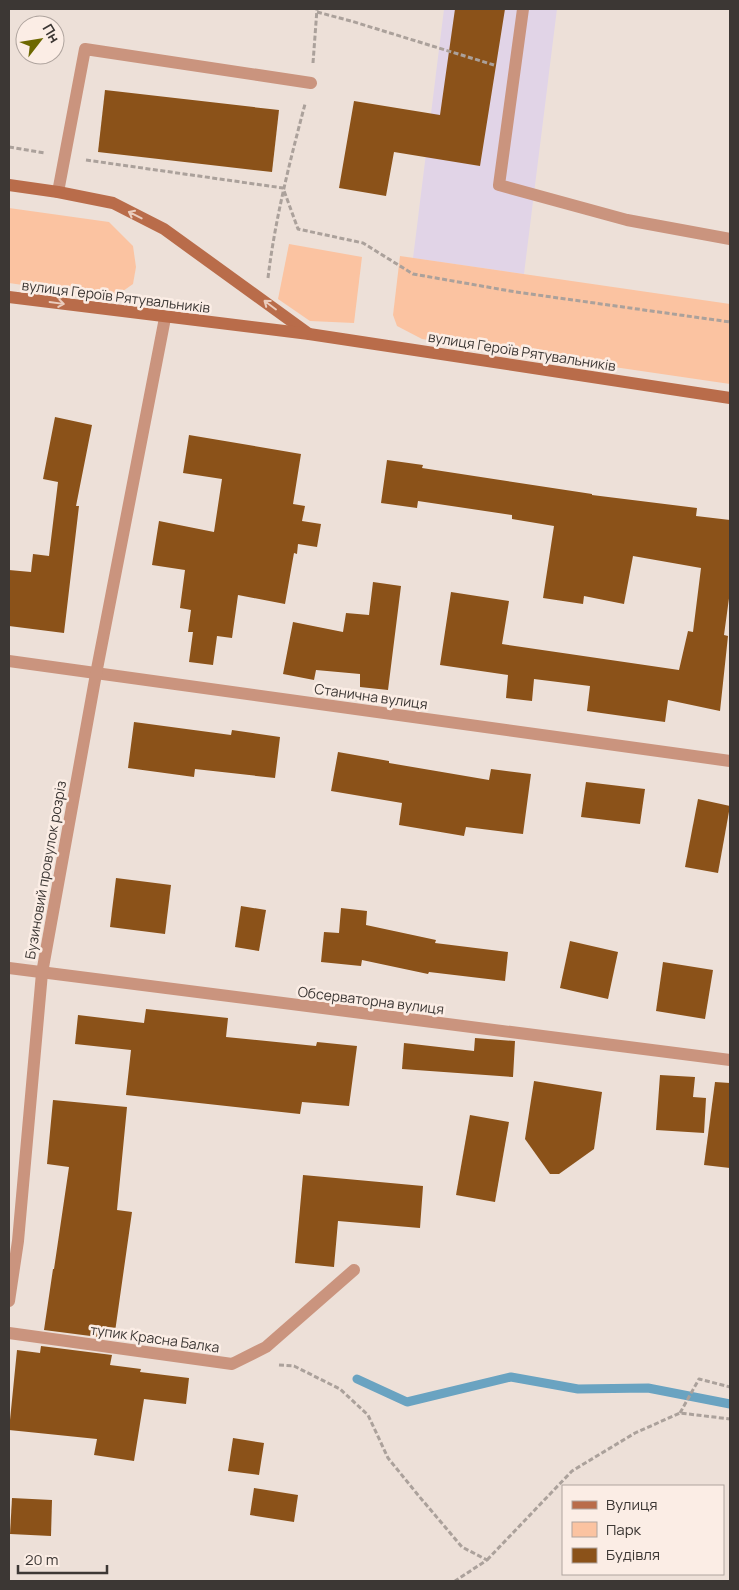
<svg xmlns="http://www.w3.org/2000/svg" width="739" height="1590" viewBox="0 0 739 1590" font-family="Manrope,sans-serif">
<rect width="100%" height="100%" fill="#ede0d8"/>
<!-- industrial -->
<polygon fill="#e1d4e7" points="444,9 557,9 524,274 413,258"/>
<!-- green -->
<g fill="#fbc3a1">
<polygon points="9,208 109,222 133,246 136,267 133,284 113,298 9,283"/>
<polygon points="289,244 362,257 354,323 310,321 278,299"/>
<polygon points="400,256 730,304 730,384 422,339 397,326 393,315"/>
</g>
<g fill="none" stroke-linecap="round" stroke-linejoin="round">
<!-- stream -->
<polyline stroke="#6aa3c1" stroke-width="9" points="357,1379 407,1402 511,1377 578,1389 648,1388 730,1404"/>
</g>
<!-- building -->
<g fill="#8b5219">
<polygon points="455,9 505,9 480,166 394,152 386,196 339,188 354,101 440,115"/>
<polygon points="105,90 279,110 272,172 98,152"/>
<polygon points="55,417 92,425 76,506 79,506 64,633 9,626 9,570 31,572 33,554 49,556 58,482 43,479"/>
<polygon points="189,435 301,454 293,504 305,506 302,521 321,524 317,547 298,544 297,554 294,553 285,604 238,595 232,638 217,636 213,665 189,662 193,632 188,632 191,610 180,608 185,570 152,565 159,521 214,532 222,479 183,473"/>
<polygon points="387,460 423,465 422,468 592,494 592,495 697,508 696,516 730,520 730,591 724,635 728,636 720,711 668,700 665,722 587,711 590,686 534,679 532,701 506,698 508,675 440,665 451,592 509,601 502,644 679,670 688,631 693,632 701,568 633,556 624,604 584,596 583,604 543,598 554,526 512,519 512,515 418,501 417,508 381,503"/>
<polygon points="373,582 401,586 388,690 360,687 360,674 316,670 314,680 283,674 293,622 343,632 346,613 369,615"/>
<polygon points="134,722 231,735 232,730 280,737 275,778 195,769 194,777 128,768"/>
<polygon points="338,752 389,761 389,763 489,780 491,769 531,774 523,834 466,827 464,836 399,825 402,803 331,791"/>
<polygon points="586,782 645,789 640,824 581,817"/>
<polygon points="698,799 730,806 718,873 685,867"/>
<polygon points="116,878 171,885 165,934 110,927"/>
<polygon points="241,906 266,910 259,951 235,947"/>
<polygon points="341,908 367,911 366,925 436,940 435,943 508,952 505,981 429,972 428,974 362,960 361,966 321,962 324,932 339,933"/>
<polygon points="570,941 618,952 608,999 560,988"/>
<polygon points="663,962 713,970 705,1019 656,1011"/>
<polygon points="146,1009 228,1018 226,1037 316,1046 317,1042 357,1046 349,1106 302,1102 300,1114 126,1095 131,1050 75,1044 78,1015 144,1023"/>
<polygon points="475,1038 515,1041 513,1077 402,1069 404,1043 474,1051"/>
<polygon points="660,1075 695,1077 693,1097 706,1098 704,1133 656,1130"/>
<polygon points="534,1081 602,1092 594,1149 559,1174 550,1174 525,1139"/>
<polygon points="715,1082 730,1083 730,1168 704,1165"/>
<polygon points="53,1100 127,1107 117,1210 132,1212 114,1339 44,1330 53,1269 54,1269 69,1167 47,1164"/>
<polygon points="470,1115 509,1122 495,1202 456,1195"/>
<polygon points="303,1175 423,1186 420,1228 338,1221 334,1267 295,1263"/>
<polygon points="41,1346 112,1355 110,1365 141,1369 140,1372 189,1378 186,1404 144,1399 134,1461 94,1455 97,1439 9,1430 17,1350 40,1353"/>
<polygon points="233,1438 264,1443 259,1475 228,1471"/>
<polygon points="254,1488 298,1495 294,1522 250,1515"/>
<polygon points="12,1498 52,1500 51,1536 10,1534"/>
</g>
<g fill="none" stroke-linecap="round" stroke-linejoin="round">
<!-- path -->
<g stroke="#aba19b" stroke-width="3" stroke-dasharray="5 2.5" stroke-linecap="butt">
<polyline points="317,12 351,21 494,65"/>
<polyline points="313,63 317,9"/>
<polyline points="9,147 45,153"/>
<polyline points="86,160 283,188 298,229 363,243 413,274 516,292 730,322"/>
<path d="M268,278C275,219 290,161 305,104"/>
<polyline points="279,1365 294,1366 340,1389 368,1415 388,1458 418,1495 462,1547 487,1560 455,1581"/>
<polyline points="680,1413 699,1379 730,1387"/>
<polyline points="487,1560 572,1471 635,1433 680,1413 730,1419"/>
</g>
<!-- lane -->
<g stroke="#ca947e" stroke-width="12">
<polyline points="523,9 499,185 627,220 730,239"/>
<polyline points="58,192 85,49 311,83"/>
<polyline points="9,1333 232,1364 266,1347 354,1270"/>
</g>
<!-- street -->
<g stroke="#ca947e" stroke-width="12">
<polyline points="9,661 730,761"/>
<polyline points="9,968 730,1060"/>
<polyline points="9,1301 18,1241 42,973 96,674 165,318"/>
</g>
<!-- secondary -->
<g stroke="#b96c4a" stroke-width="12">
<polyline points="9,185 58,192 113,203 164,229 309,334"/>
<polyline points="9,297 309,334 730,398"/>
</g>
</g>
<!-- one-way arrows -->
<defs><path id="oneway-shaft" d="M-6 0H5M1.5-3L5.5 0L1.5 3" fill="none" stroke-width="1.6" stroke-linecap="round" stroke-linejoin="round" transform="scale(1.25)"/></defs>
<g stroke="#eacdbe">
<use href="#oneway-shaft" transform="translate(135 215) rotate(-153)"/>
<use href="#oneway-shaft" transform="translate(57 303) rotate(8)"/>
<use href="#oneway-shaft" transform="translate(270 305) rotate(-143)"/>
</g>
<g text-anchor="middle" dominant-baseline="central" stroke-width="5" stroke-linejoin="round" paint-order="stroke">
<!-- street labels -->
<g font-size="14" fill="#3c3734" stroke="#fbede5">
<text transform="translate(116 296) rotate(7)">вулиця Героїв Рятувальників</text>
<text transform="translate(522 351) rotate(9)">вулиця Героїв Рятувальників</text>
<text transform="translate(371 696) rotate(8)">Станична вулиця</text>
<text transform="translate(45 870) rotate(-80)">Бузиновий провулок розріз</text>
<text transform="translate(371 1000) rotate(7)">Обсерваторна вулиця</text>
<text transform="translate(155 1338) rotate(8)">тупик Красна Балка</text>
</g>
</g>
<!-- border -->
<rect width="739" height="1590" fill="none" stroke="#3c3734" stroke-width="20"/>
<!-- legend -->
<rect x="562" y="1485" width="162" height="90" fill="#fbede5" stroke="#afa49e"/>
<rect x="572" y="1501" width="25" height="8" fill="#b96c4a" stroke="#afa49e"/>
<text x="606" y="1510" font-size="15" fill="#3c3734">Вулиця</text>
<rect x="572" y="1522" width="25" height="15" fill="#fbc3a1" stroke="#afa49e"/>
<text x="606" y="1535" font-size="15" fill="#3c3734">Парк</text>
<rect x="572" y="1548" width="25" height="15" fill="#8b5219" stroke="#afa49e"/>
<text x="606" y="1560" font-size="15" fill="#3c3734">Будівля</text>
<!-- north arrow -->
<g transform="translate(40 40) rotate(59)"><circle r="24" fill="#fbede5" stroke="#afa49e"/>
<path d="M0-4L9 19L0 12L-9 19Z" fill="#6d6800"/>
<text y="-8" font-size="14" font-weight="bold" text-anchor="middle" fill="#3c3734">Пн</text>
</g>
<!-- scale -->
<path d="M18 1565v8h89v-8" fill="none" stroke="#3c3734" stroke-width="2.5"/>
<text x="25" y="1565" font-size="15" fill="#3c3734" stroke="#fbede5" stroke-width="4" paint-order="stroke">20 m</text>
</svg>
